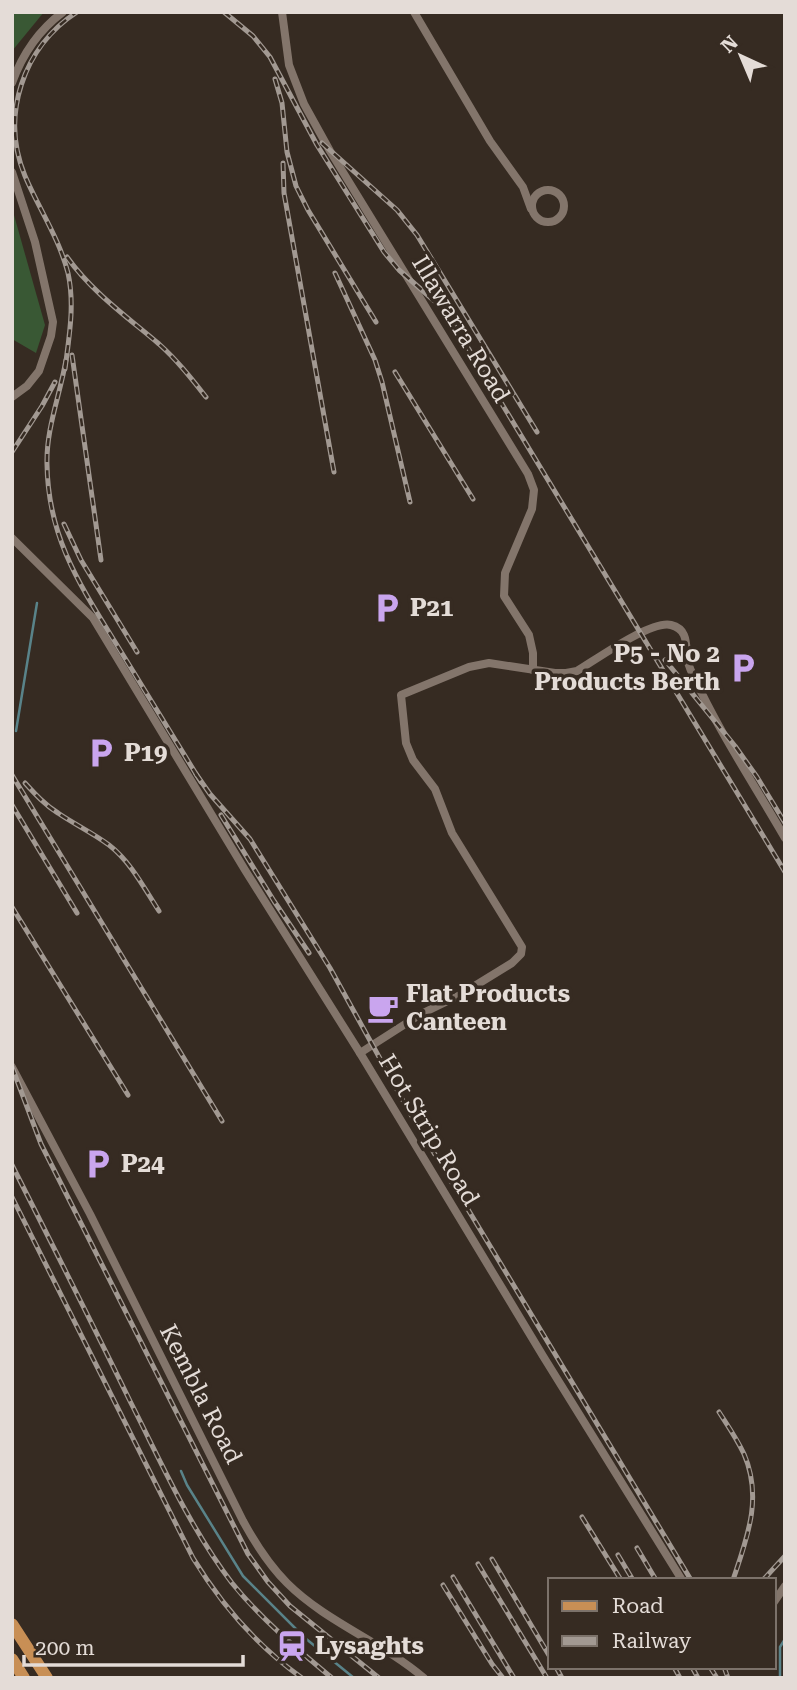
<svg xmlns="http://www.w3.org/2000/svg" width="797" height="1690" viewBox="0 0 797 1690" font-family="'Roboto Serif',serif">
<rect width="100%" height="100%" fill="#362b22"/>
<!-- green -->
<g fill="#395834">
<polygon points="12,12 44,12 12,51"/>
<polygon points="12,208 45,325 36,353 12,339"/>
</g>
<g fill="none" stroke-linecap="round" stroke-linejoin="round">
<!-- stream -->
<g stroke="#598389" stroke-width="2.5">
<polyline points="16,731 37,603"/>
<polyline points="181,1471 187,1485 243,1576 305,1638 354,1678"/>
<polyline points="780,1678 780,1647 785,1639"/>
</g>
<!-- minor -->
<g stroke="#83756b" stroke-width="8">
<polyline points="282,12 289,65 304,104 330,151 528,474 534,490 532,509 505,573 504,596 529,635 533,653 533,670"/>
<polyline points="414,12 490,141 523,187 531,209"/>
<path d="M12,83C22,55 39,30 63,12"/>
<polyline points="12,172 35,242 53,322 51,336 39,371 27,386 12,397"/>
<circle cx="548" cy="206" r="16"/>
<polyline points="12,538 93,618 245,870 360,1053 543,1356 682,1580"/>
<path d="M360,1053L421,1014L460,995L512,963L521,954L522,947L452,833L435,789L413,760L406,743L401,695L469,667L489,663L555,673H566L577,671C597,659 651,620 671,625C687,629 686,642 687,655C687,662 690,669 693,675C719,732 754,784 785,838"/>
<path d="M12,1067L90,1214L243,1521C255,1543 269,1565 287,1583C326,1622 382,1642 424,1678"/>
<polyline points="774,1602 785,1586"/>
</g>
<!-- primary -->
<g stroke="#c88f55" stroke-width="12">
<polyline points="12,1624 47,1678"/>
<polyline points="12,1659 24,1678"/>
</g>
<defs>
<g id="rail">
<polyline points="224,12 253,36 270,57 317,145 384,252 399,270 439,305 453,323 785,872"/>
<polyline points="275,79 282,103 287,152 296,186 308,210 376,322"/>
<polyline points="322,143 397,210 417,235 537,432"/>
<polyline points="283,163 284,193 334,472"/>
<path d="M67,257C92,292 126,316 159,344C177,360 191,378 206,397"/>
<polyline points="335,273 375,360 382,382 410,502"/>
<polyline points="72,355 101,560"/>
<path d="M66,360C60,395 46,429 47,464C48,540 82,588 120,650C147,694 174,738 201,782"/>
<path d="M65,369C69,337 75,305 68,273C59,238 39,209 25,176C0,116 23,47 77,12"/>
<polyline points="395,372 473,499"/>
<polyline points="12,452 42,406 55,382"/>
<polyline points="64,524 81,560 137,652"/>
<polyline points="665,660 735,746 757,777 785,823"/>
<polyline points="196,774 210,794 250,839 330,968 410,1113 691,1580"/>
<polyline points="12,775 222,1121"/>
<path d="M25,783C35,794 45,805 58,813C74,824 93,833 109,845C131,862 144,888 159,911"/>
<polyline points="12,805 77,913"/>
<polyline points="221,815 274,901 309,953"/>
<polyline points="12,907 128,1095"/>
<polyline points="12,1067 41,1144 248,1554 268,1582 290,1606 379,1678"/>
<path d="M12,1165C52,1244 92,1323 131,1403C162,1464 190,1528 232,1583C261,1619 296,1648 332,1678"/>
<path d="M12,1197L193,1558C221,1604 257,1646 302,1678"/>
<path d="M719,1412C728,1426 737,1439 744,1454C763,1498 747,1538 733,1580"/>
<polyline points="582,1517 621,1580"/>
<polyline points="637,1548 656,1580"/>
<polyline points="618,1555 633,1580"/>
<polyline points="492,1559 550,1657"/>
<polyline points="478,1564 547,1678"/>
<polyline points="453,1577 514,1678"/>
<polyline points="763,1580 785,1556"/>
<polyline points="443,1585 492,1664 503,1678"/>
<polyline points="556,1667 562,1678"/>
<polyline points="674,1667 680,1678"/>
<polyline points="692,1667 698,1678"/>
<polyline points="710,1667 717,1678"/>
<polyline points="724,1667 728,1678"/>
</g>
</defs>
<!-- rail casing -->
<use href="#rail" stroke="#a29992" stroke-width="5"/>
<!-- rail -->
<use href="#rail" stroke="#362b22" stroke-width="2.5" stroke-dasharray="8" stroke-linecap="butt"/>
</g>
<!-- icons -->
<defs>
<symbol id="parking-bare" viewBox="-9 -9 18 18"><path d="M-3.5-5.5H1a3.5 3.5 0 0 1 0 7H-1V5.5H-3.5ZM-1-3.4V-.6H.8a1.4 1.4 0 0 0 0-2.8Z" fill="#c9a5ee" stroke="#362b22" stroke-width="2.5" paint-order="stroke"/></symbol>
<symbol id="cafe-bare" viewBox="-9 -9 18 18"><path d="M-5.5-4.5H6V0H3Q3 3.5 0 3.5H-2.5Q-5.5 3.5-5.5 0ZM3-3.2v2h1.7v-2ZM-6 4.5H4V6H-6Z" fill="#c9a5ee" stroke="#362b22" stroke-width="2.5" paint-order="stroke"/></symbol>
<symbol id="station-bare" viewBox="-9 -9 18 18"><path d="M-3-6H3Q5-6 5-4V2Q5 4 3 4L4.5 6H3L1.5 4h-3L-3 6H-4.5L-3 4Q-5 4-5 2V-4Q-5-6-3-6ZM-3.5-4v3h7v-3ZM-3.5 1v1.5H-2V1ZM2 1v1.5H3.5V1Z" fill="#c9a5ee" stroke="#362b22" stroke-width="2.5" paint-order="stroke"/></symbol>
</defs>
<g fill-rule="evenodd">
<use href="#parking-bare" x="365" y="586" width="44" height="44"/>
<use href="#parking-bare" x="721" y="646" width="44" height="44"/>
<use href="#parking-bare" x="79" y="731" width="44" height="44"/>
<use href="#cafe-bare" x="361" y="986" width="44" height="44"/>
<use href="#parking-bare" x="76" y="1142" width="44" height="44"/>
<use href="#station-bare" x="270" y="1624" width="44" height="44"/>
</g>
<g text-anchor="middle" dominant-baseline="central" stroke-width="7" stroke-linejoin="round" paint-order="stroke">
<!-- street labels -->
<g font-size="24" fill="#e4dcd7" stroke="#362b22">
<text transform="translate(461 329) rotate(59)">Illawarra Road</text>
<text transform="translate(429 1130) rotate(59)">Hot Strip Road</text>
<text transform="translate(201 1394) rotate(63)">Kembla Road</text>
</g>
<!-- poi labels -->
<g font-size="24" font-weight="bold" fill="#e4dcd7" stroke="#362b22" text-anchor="start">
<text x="410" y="608">P21</text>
<text x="720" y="654" text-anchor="end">P5 - No 2<tspan x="720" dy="28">Products Berth</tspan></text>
<text x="124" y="753">P19</text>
<text x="406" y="994">Flat Products<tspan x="406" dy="28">Canteen</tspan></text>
<text x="121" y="1164">P24</text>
<text x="315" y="1646">Lysaghts</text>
</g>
</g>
<!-- border -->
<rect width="797" height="1690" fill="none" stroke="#e4dcd7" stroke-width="28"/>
<!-- legend -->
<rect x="548" y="1578" width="228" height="91" fill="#362b22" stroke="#7c726a" stroke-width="2"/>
<rect x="562" y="1601" width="35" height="10" fill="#c88f55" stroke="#7c726a" stroke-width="2"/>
<text x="612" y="1613" font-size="21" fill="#e4dcd7">Road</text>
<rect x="562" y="1636" width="35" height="10" fill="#a29992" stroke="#7c726a" stroke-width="2"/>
<text x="612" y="1648" font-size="21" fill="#e4dcd7">Railway</text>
<!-- north arrow -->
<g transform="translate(741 56) rotate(316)" stroke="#362b22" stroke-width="5" paint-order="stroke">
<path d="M0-5L12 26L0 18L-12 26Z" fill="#e4dcd7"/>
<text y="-10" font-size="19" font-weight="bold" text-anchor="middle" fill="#e4dcd7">N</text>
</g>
<!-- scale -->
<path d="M24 1655v10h219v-10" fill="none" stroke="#e4dcd7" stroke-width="3.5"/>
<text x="35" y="1655" font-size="21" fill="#e4dcd7" stroke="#362b22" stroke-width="5" paint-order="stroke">200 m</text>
</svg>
